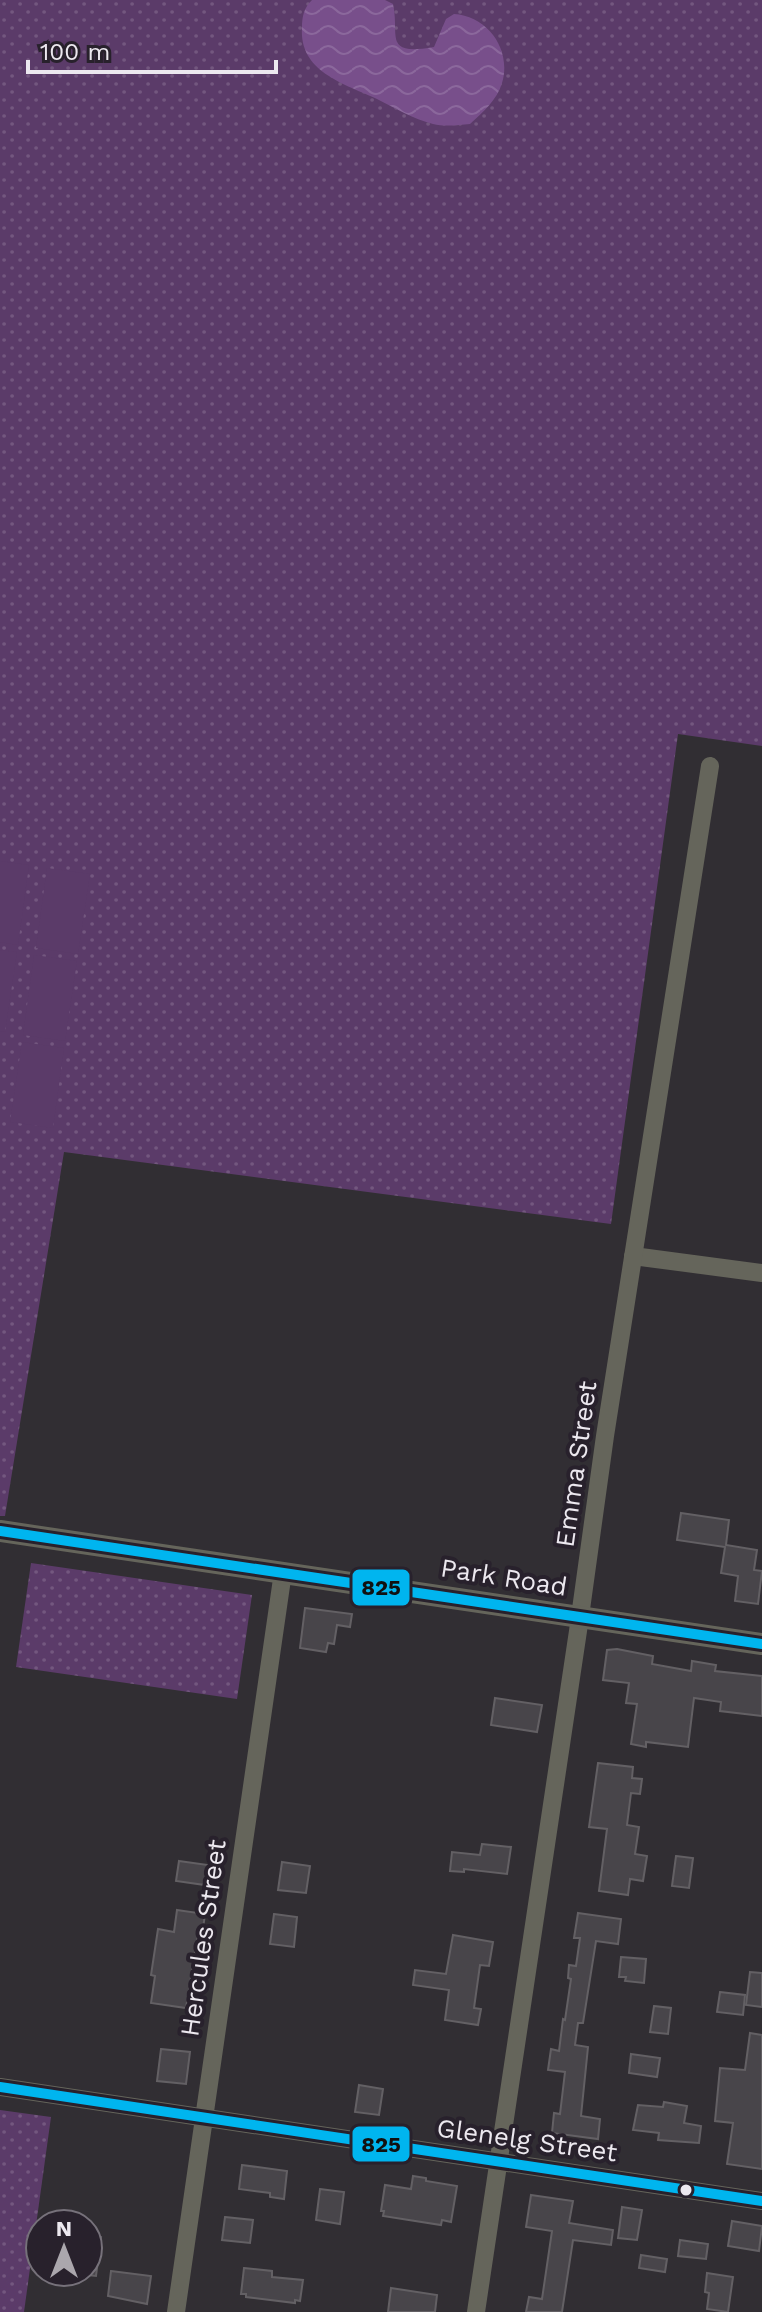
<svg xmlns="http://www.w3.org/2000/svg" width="762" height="2312" viewBox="0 0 762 2312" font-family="'Work Sans',sans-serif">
<defs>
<pattern id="green-dots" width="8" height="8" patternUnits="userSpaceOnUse" patternTransform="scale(2)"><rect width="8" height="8" fill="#5b3b69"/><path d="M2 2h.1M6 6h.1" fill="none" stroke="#73577f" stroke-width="1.8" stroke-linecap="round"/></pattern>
<pattern id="water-waves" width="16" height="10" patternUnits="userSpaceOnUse" patternTransform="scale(2)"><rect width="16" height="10" fill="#784f8b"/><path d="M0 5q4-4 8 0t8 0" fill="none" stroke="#8b689c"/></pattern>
</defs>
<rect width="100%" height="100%" fill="#312e33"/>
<!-- green -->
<g fill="url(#green-dots)">
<polygon points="0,0 762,0 762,746 678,734 611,1224 64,1152 5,1516 0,1516"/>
<polygon points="31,1563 252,1595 237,1699 16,1667"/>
<polygon points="0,2110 51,2117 24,2312 0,2312"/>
</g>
<!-- pitch -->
<g fill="#5b3b69">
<polygon points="0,861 29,865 18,945 0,942"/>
<polygon points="47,868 90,874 78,954 36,948"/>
<polygon points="0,950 17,952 5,1032 0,1031"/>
<polygon points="34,955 77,961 65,1041 23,1035"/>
<polygon points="22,1042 64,1048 53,1128 10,1122"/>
</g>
<!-- water -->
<path fill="url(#water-waves)" d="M312,0H385L393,4C400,36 382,56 434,47L446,19L454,14C488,16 512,50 502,83C497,100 483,112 470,124C458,125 445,127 433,124C413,119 395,108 377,99C345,84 299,72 302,28C302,16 304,8 312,0Z"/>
<!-- building -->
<g fill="#48454a" stroke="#636064" stroke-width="2">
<polygon points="681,1513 729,1520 726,1545 757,1550 754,1570 762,1571 758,1604 735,1601 738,1576 721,1573 725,1547 677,1540"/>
<polygon points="305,1608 352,1614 350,1627 337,1625 334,1644 328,1643 326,1652 300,1648"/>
<polygon points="617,1649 653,1656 652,1664 691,1671 692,1661 716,1665 715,1671 762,1676 762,1716 720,1711 721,1702 694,1698 688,1747 646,1742 646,1747 631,1744 637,1704 626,1703 629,1683 603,1680 607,1650"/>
<polygon points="495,1698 542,1705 537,1732 491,1725"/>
<polygon points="598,1763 633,1767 632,1778 642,1779 640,1794 631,1793 627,1825 639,1827 635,1854 647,1856 643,1881 630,1879 628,1895 599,1891 607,1829 589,1827"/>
<polygon points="482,1844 511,1847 507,1874 464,1869 464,1872 450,1871 452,1852 480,1855"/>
<polygon points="676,1856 693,1858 689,1888 672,1886"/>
<polygon points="179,1861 208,1865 205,1885 176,1881"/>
<polygon points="282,1862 310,1866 306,1893 278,1890"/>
<polygon points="177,1910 205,1914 202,1936 198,1935 186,2008 151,2003 155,1976 151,1975 158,1929 174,1932"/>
<polygon points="578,1913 621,1919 618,1944 596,1941 583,2023 578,2023 575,2045 588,2047 581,2116 600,2119 598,2139 552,2133 554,2113 560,2114 565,2072 548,2070 551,2049 559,2051 563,2019 565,2020 571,1979 568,1978 569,1965 576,1966 580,1938 574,1938"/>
<polygon points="274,1914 297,1917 294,1947 270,1944"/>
<polygon points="453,1935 493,1942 489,1966 480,1965 474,2008 481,2009 478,2025 445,2020 449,1990 413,1985 415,1970 446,1974"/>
<polygon points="621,1957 646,1959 644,1983 625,1981 626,1977 619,1977"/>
<polygon points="750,1972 762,1973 762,2007 746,2005"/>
<polygon points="720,1992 745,1995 743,2015 717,2012"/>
<polygon points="654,2006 671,2008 668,2034 650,2032"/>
<polygon points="750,2033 762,2035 762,2169 727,2164 733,2123 715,2121 720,2068 745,2070"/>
<polygon points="161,2049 190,2052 186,2084 157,2081"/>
<polygon points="631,2054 660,2058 657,2077 629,2073"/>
<polygon points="359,2085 383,2089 379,2115 355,2112"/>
<polygon points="664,2102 687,2106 684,2123 701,2126 699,2143 658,2140 659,2133 633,2130 638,2105 663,2107"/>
<polygon points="242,2165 287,2171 284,2199 270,2197 270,2193 239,2189"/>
<polygon points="413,2176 426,2178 426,2181 457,2186 451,2222 442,2220 441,2225 383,2216 384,2211 381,2211 385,2185 411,2189"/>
<polygon points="320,2189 344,2192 340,2224 316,2220"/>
<polygon points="531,2195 573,2201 569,2223 613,2230 611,2245 573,2240 562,2312 526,2312 529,2297 542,2299 552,2231 526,2227"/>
<polygon points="622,2207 642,2210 637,2240 618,2238"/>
<polygon points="225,2217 253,2220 250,2243 222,2240"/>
<polygon points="732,2221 762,2226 759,2251 728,2246"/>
<polygon points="88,2235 101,2237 96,2276 88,2275"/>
<polygon points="680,2240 708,2244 706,2259 678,2256"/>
<polygon points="641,2255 667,2259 665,2272 639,2268"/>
<polygon points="244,2268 272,2271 272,2277 303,2280 300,2301 295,2300 295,2303 246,2297 246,2294 241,2294"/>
<polygon points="111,2271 151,2276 147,2304 108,2296"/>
<polygon points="707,2273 733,2277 728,2312 707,2309 709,2293 705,2292"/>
<polygon points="391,2288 437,2295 435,2312 388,2312"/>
</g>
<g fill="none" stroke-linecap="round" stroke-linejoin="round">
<!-- minor -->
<g stroke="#65655b" stroke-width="18">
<polyline points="633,1256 762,1273"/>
<polyline points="0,2087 762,2201"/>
<polyline points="176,2312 283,1572"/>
<polyline points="476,2312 578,1631 605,1436 710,766"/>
</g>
<!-- tertiary -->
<polyline stroke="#65655b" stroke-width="22" points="0,1531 762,1644"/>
<defs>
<g id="bus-1">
<polyline points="0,1531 762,1644"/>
<polyline points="0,2087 762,2201"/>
</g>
</defs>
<!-- bus-1 casing -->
<use href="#bus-1" stroke="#28212c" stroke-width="16"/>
<!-- bus-1 -->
<use href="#bus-1" stroke="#00b5ef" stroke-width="10"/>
</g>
<!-- markers -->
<circle fill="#ece8ef" stroke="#28212c" stroke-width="3" cx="686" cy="2190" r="7"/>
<g text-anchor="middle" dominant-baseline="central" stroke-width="8" stroke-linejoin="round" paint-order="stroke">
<!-- street labels -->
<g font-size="26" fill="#ece8ef" stroke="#28212c">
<text transform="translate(576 1464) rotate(-82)">Emma Street</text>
<text transform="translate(504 1577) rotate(9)">Park Road</text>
<text transform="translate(203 1938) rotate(-82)">Hercules Street</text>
<text transform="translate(527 2140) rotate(8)">Glenelg Street</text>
</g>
</g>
<g stroke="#28212c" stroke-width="3">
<rect x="351" y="1568" width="60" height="39" rx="8" fill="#00b5ef"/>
<rect x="351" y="2125" width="60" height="38" rx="8" fill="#00b5ef"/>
</g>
<g font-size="22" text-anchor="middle" font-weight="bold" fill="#111">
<text x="381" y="1595">825</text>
<text x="381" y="2152">825</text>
</g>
<!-- north arrow -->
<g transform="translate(64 2248)"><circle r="38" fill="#28212c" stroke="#76717a" stroke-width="2"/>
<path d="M0-6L14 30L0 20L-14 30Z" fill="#aba7ad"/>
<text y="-12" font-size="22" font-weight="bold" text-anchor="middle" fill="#ece8ef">N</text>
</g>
<!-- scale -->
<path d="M28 60v12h248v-12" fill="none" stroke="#ece8ef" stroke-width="4"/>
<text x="40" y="60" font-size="24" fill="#ece8ef" stroke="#28212c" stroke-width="6" paint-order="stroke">100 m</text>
</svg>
